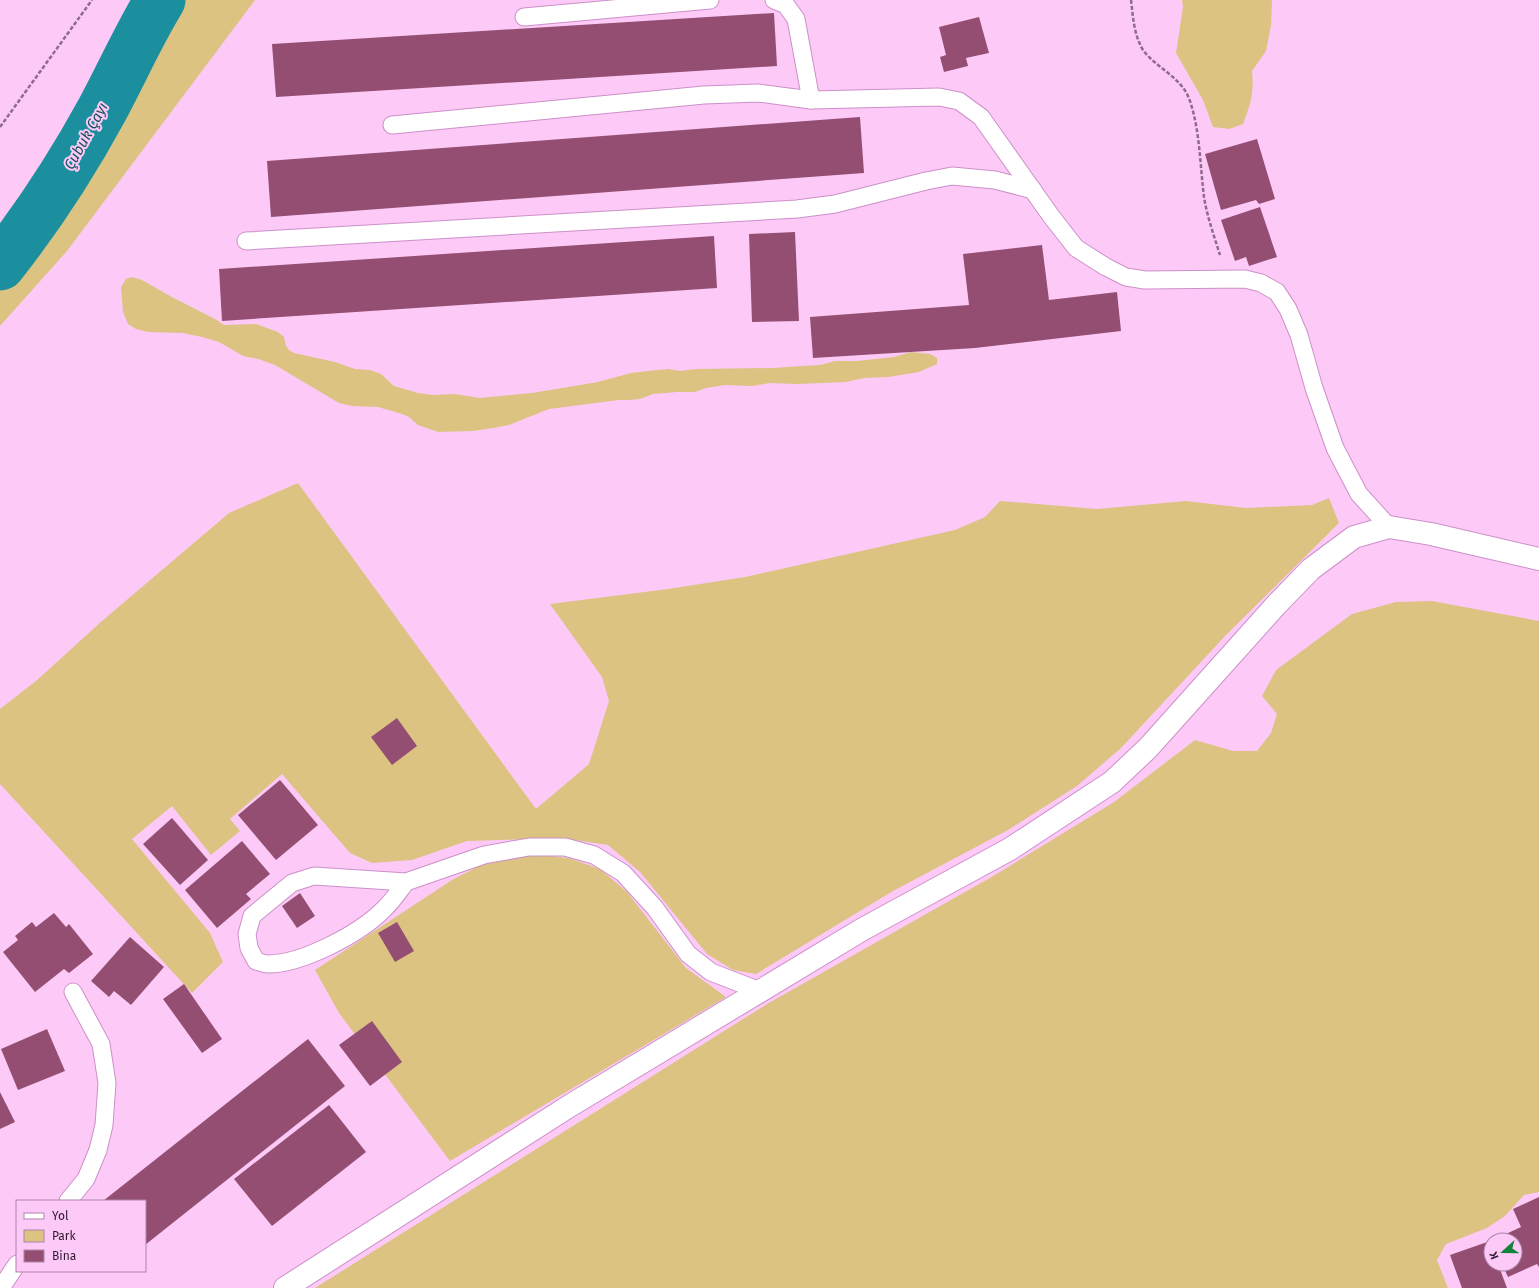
<svg xmlns="http://www.w3.org/2000/svg" width="1539" height="1288" viewBox="0 0 1539 1288" font-family="'Fira Sans',sans-serif">
<rect width="100%" height="100%" fill="#fdcaf8"/>
<!-- green -->
<g fill="#dcc382">
<polygon points="146,0 255,0 67,251 0,326 0,228 43,171"/>
<path d="M1182,0H1272L1271,25L1266,51L1252,71C1254,94 1251,103 1243,124L1229,129L1213,127L1203,100L1176,53L1183,7Z"/>
<polygon points="132,277 142,280 170,296 215,319 224,325 256,324 278,332 284,337 286,346 289,350 294,353 335,362 355,369 370,370 381,374 394,386 418,393 433,395 455,394 480,398 532,393 598,382 631,373 648,371 668,369 680,371 696,369 773,368 802,366 820,365 835,361 857,361 894,357 911,352 930,354 937,358 937,364 919,372 888,377 864,378 846,382 797,384 770,383 752,386 725,385 706,388 695,392 677,392 653,394 640,399 629,400 619,400 549,409 509,425 493,428 473,431 438,432 418,425 409,417 402,414 378,407 352,406 339,403 275,365 258,359 243,356 219,342 202,337 183,333 148,332 136,329 128,324 123,312 122,299 121,287 126,279"/>
<polygon points="298,483 536,809 589,764 609,701 602,677 550,604 668,589 745,577 955,530 985,517 1000,501 1097,509 1186,501 1246,508 1312,505 1329,498 1339,523 1227,634 1121,748 1077,786 1008,830 893,891 756,974 733,970 707,954 640,872 608,845 561,838 467,841 412,860 372,863 350,853 282,774 230,819 240,831 211,855 172,806 132,839 210,933 223,962 192,993 0,784 0,709 36,681 102,621 229,513"/>
<polygon points="1432,601 1539,621 1539,1192 1524,1195 1505,1216 1487,1228 1446,1244 1437,1260 1448,1288 315,1288 767,1004 995,875 1114,802 1195,740 1233,751 1257,751 1271,733 1277,714 1262,696 1276,670 1352,614 1396,602"/>
<polygon points="515,855 542,855 569,858 600,869 627,892 686,968 726,997 450,1161 339,1013 315,970 452,880 481,865"/>
</g>
<g fill="none" stroke-linecap="round" stroke-linejoin="round">
<!-- river -->
<path stroke="#1c8f9f" stroke-width="51" d="M0,265C39,216 72,165 102,110C122,73 138,36 160,0"/>
</g>
<!-- building -->
<g fill="#944e72">
<polygon points="774,13 777,66 276,97 272,44"/>
<polygon points="979,17 989,53 966,58 968,66 944,72 940,57 946,55 939,27"/>
<polygon points="860,117 864,173 271,217 267,161"/>
<polygon points="1257,139 1275,199 1259,204 1256,200 1221,210 1205,154"/>
<polygon points="1260,207 1277,257 1249,266 1246,257 1235,261 1221,220"/>
<polygon points="795,232 799,321 752,322 749,234"/>
<polygon points="714,236 717,288 222,321 219,269"/>
<polygon points="1042,245 1049,300 1117,292 1121,331 975,348 813,358 810,317 969,305 963,254"/>
<polygon points="397,718 417,746 392,765 371,737"/>
<polygon points="280,780 318,825 276,860 238,815"/>
<polygon points="172,818 208,860 180,885 143,844"/>
<polygon points="242,841 270,874 246,894 251,899 217,928 185,890"/>
<polygon points="300,893 315,916 297,928 282,906"/>
<polygon points="54,913 66,927 69,924 93,954 69,973 64,969 35,992 3,952 18,940 15,936 32,922 36,927"/>
<polygon points="397,922 414,951 395,962 378,933"/>
<polygon points="130,937 164,967 131,1005 114,991 109,997 91,981"/>
<polygon points="184,984 222,1039 202,1053 163,999"/>
<polygon points="372,1021 402,1062 370,1086 339,1045"/>
<polygon points="47,1029 65,1071 18,1090 1,1049"/>
<polygon points="308,1039 345,1086 145,1245 145,1201 103,1201"/>
<polygon points="0,1092 15,1122 0,1129"/>
<polygon points="329,1105 366,1152 272,1226 234,1179"/>
<polygon points="1539,1197 1539,1267 1537,1264 1508,1277 1502,1264 1515,1264 1515,1240 1493,1240 1521,1227 1513,1209"/>
<polygon points="1490,1241 1491,1245 1491,1264 1498,1264 1507,1288 1462,1288 1450,1255"/>
</g>
<g fill="none" stroke-linecap="round" stroke-linejoin="round">
<defs>
<g id="lane">
<polyline points="774,0 786,5 796,19 811,100"/>
<polyline points="524,17 710,0"/>
<polyline points="392,125 704,95 758,93 811,100 939,97 959,101 981,117 1051,216 1076,248 1106,267 1126,277 1145,280 1245,279 1261,283 1277,292 1288,309 1299,335 1314,388 1335,448 1359,494 1389,527"/>
<polyline points="246,241 797,209 835,204 926,181 952,176 995,180 1033,190"/>
<path d="M406,882C399,891 392,902 383,910C359,934 302,964 268,964C264,964 260,962 256,961L249,948L247,934L252,916L292,883L314,876L406,882L484,855L529,847H565L594,855L623,873L655,908L688,954L711,972L760,991"/>
<polyline points="68,1201 86,1179 98,1150 104,1125 107,1083 101,1044 73,992"/>
<polyline points="1,1288 17,1264"/>
</g>
<polyline id="street" points="285,1288 571,1105 863,929 1010,849 1112,782 1148,748 1277,604 1311,569 1354,537 1389,527 1431,534 1539,559"/>
</defs>
<!-- lane casing -->
<use href="#lane" stroke="#cc90c8" stroke-width="19"/>
<!-- street casing -->
<use href="#street" stroke="#cc90c8" stroke-width="24"/>
<!-- path -->
<g stroke="#8e6a8b" stroke-width="2.5" stroke-dasharray="4 2" stroke-linecap="butt">
<path d="M1131,0C1133,17 1134,35 1143,50C1157,69 1182,77 1190,101C1200,131 1200,165 1204,197C1207,216 1214,236 1220,255"/>
<polyline points="0,127 92,0"/>
</g>
<!-- lane -->
<use href="#lane" stroke="#fff" stroke-width="17"/>
<!-- street -->
<use href="#street" stroke="#fff" stroke-width="22"/>
</g>
<g text-anchor="middle" dominant-baseline="central" stroke-width="4" stroke-linejoin="round" paint-order="stroke">
<!-- water labels -->
<g font-size="15" font-style="italic" fill="#18535c" stroke="#fdcaf8">
<text transform="translate(86 136) rotate(-61)">Çubuk Çayı</text>
</g>
</g>
<!-- legend -->
<rect x="16" y="1200" width="130" height="72" fill="#fdcaf8" stroke="#ab83a8"/>
<rect x="24" y="1213" width="20" height="6" fill="#ffffff" stroke="#ab83a8"/>
<text x="52" y="1220" font-size="12" fill="#30192f">Yol</text>
<rect x="24" y="1230" width="20" height="12" fill="#dcc382" stroke="#ab83a8"/>
<text x="52" y="1240" font-size="12" fill="#30192f">Park</text>
<rect x="24" y="1250" width="20" height="12" fill="#944e72" stroke="#ab83a8"/>
<text x="52" y="1260" font-size="12" fill="#30192f">Bina</text>
<!-- north arrow -->
<g transform="translate(1503 1252) rotate(249)"><circle r="19" fill="#fdcaf8" stroke="#ab83a8"/>
<path d="M0-3L7 15L0 10L-7 15Z" fill="#12833a"/>
<text y="-6" font-size="11" font-weight="bold" text-anchor="middle" fill="#30192f">K</text>
</g>
</svg>
